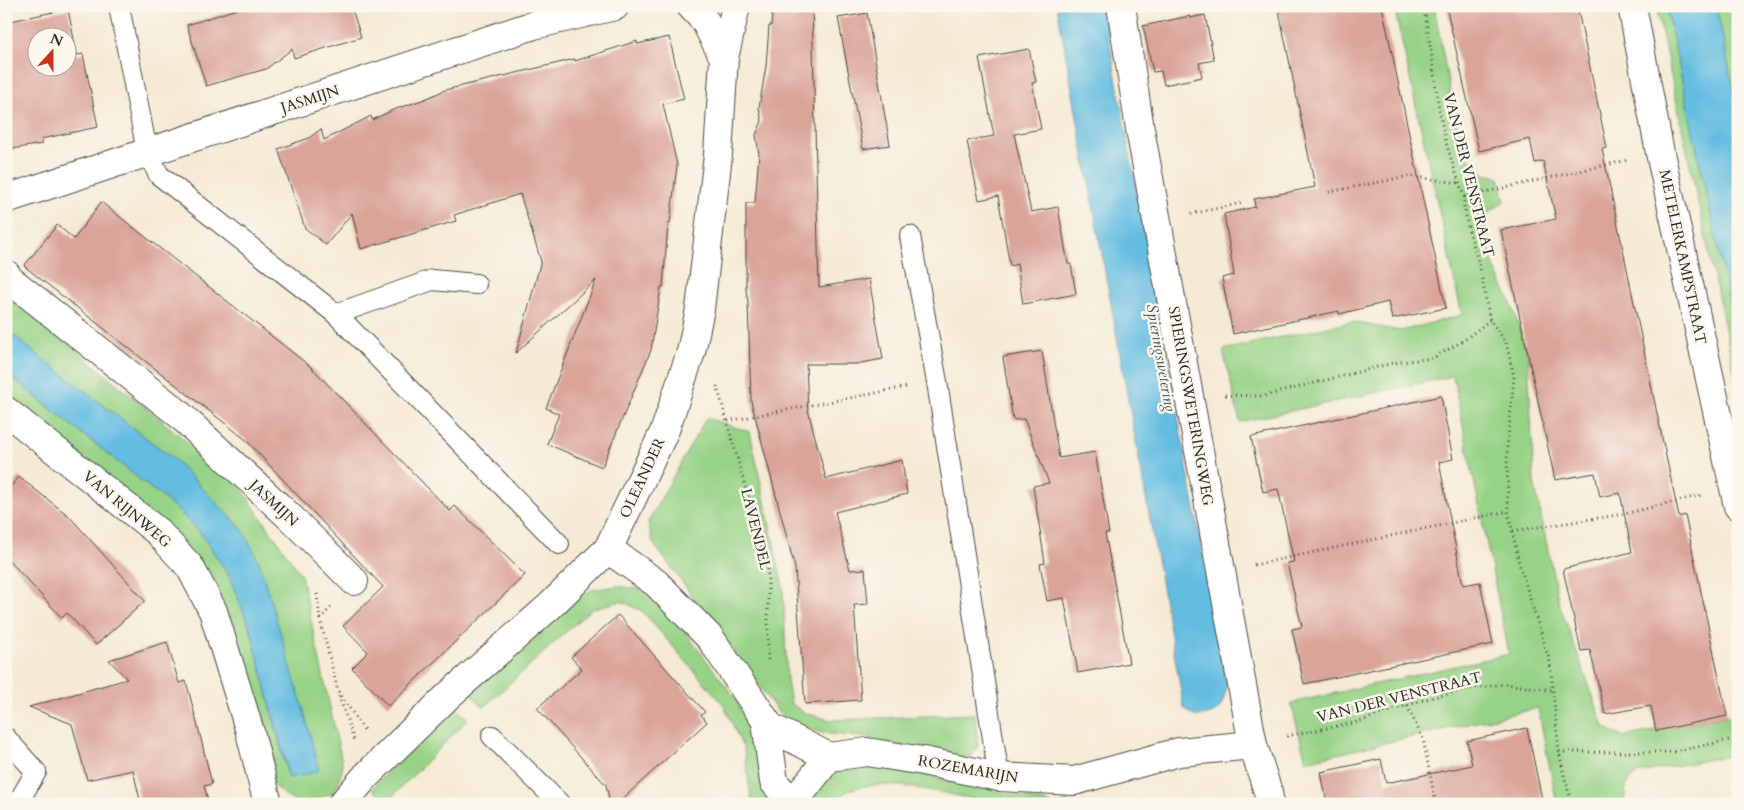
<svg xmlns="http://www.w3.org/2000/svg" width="1744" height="810" viewBox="0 0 1744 810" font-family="Cardo,serif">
<rect width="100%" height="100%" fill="#fbf7ec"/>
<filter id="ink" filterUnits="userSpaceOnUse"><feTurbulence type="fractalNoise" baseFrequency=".02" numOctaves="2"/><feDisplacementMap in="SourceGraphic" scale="10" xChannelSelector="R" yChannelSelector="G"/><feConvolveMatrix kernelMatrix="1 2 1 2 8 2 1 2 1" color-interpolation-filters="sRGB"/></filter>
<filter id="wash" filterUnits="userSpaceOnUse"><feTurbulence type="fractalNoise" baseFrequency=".0096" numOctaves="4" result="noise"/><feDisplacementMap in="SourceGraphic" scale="20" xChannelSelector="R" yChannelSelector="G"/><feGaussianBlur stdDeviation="1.12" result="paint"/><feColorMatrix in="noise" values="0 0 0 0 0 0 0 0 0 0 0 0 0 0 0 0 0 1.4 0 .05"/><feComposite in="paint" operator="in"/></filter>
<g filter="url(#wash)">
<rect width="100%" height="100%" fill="#f5ead5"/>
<!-- green -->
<g fill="#97d387" stroke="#617f59">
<path d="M1394,6H1434L1455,119L1468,157L1484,174L1499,177L1505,201L1488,213L1484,231L1494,267L1511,303L1528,355L1534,483L1559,603L1604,727L1623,737L1738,714V754L1639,773C1624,781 1626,789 1624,804H1557L1538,708L1306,761L1291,703L1509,654L1453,376L1240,422L1223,350L1351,322L1401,331L1462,315Z"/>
<polygon points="1656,6 1666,6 1738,342 1738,389"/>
<polygon points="1716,6 1738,6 1738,110"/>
<path d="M6,289L25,308L238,484L301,575L343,767L335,792C302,804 300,810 273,785L221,608L6,399V373L172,505L200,532L228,574L251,630L288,777L242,529L176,461L26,346L6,328Z"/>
<polygon points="706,418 750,432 783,587 787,681 791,704 805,713 830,720 975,714 978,746 970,757 956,759 864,737 822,733 785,721 653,543 648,522"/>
<polygon points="617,586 647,590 678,623 735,698 751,730 771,804 752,804 744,750 724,705 642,611 621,601 591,609 484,707 469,693 565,607 591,590"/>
<polygon points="454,706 468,719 385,804 372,788"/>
<path d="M858,765L900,769L1052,804C1035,804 1018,805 1001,804C966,801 854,763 835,804H808L819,787L838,770Z"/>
</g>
<!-- water -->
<g fill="#64bde1" stroke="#487486">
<path d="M1057,6H1103L1227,686C1221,709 1221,714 1195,717L1184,708Z"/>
<polygon points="1666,6 1716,6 1738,110 1738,342"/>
<polygon points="6,328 26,346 176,461 242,529 259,562 304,711 319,770 305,775 289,778 251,630 228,574 200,532 172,505 6,373"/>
<polygon points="1240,797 1241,804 1209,804 1209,803"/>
</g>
<g id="blocks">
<!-- building -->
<g fill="#daa499" fill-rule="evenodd">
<polygon points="246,6 351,6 361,37 294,58 292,49 266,69 206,86 187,25"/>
<polygon points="773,6 812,6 819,287 869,279 883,359 856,364 806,364 808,410 826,479 902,460 907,494 835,512 850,570 865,569 868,604 854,605 861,700 805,704 795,568 751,401 748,302 746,290 746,203 755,203 759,154 756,135 762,121 759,108 766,66 769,26 771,26"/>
<polygon points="1278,6 1382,6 1446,308 1392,319 1388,302 1339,314 1339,311 1233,334 1222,278 1234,275 1224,214 1255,207 1254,199 1315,187"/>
<polygon points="1446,6 1577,6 1607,148 1602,149 1664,447 1679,517 1685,515 1727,716 1656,731 1651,706 1605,714 1590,650 1581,651 1563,569 1632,552 1620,493 1600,497 1595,473 1555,480 1501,230 1556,219 1543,161 1535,163 1530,139 1479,151"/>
<path d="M68,9L77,55L83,54L98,127L41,139L42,144L6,150V22ZM38,38H68V68H38Z"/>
<polygon points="867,13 890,145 863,149 838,18"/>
<polygon points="1205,15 1214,60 1199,63 1202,77 1164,85 1161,71 1153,72 1143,26 1190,16 1190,18"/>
<polygon points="669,37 684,99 663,104 677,165 670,223 668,224 663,287 661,287 651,350 602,467 547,444 559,414 546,408 596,280 516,353 541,261 520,194 454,215 456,221 361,249 352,213 326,245 305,228 278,149 309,138 321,129 324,140 371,116 372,120 393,110 425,99 445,90 575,59 575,61 637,41 637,44"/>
<polygon points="1029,49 1036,82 1032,83 1041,129 1014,134 1031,212 1058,207 1068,264 1071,264 1076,294 1023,304 1017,264 1010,266 998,196 979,200 967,141 994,136 979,58"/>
<polygon points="101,202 311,367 450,511 455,506 525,575 388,706 352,668 368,652 343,626 383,587 245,439 24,266 57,225 74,239"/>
<polygon points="1042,351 1059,458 1095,452 1109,533 1105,533 1129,663 1078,673 1064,598 1047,601 1040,564 1045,563 1033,486 1049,483 1024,419 1013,420 1003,357"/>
<polygon points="1441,396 1453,459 1439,462 1463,585 1480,582 1493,644 1304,684 1292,629 1302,627 1287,563 1294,562 1278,489 1263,492 1251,437"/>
<polygon points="19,477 69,516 145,601 96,645 67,613 62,618 6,557 6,492"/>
<polygon points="618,615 705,712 701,715 707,722 617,804 610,804 606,785 537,708 582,669 571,657"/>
<polygon points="167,642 179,683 186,681 198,727 212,784 204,786 209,804 141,804 133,770 87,780 72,724 29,707 127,679 109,660"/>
<polygon points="1527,728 1543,804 1327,804 1321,772 1381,759 1386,783 1472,765 1467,741"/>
</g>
</g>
</g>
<g filter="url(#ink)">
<use href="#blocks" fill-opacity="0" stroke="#494844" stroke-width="1"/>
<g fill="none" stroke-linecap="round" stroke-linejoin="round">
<defs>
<g id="lane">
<polyline points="119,6 147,152 159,175 336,314 559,544"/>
<polyline points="910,236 937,382 999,777"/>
<polyline points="336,314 432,280 476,284"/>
<polyline points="492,736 560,804"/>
<polyline points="6,738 36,772 17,804"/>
</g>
<g id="street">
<polyline points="1121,6 1140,129 1253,745 1268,792 1270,804"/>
<polyline points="1632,6 1660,153 1738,506"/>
<polyline points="724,58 736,6"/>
<polyline points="6,199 534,25 615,6"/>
<polyline points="6,274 9,279 179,414 291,518 354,581"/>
<polyline points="6,411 158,532 190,567 213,611 250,732 268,804"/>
<polyline points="608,549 656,583 711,639 770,727 829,757"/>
<polyline points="766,722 774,782 792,803"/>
<polyline points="829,757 867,752 923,761 999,777 1074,781 1179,752 1253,745"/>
<polyline points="342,804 366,776 449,695 550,606 608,549 665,430 691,352 700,309 718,155 724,58 705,21 691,6"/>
<polyline points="792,804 829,757"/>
</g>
</defs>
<!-- lane casing -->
<use href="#lane" stroke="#494844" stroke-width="22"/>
<!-- street casing -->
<use href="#street" stroke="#494844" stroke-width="30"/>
<!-- path -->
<g stroke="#494844" stroke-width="3" stroke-dasharray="1 4" stroke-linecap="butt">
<path d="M1423,6C1433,51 1435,97 1446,142C1451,160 1458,179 1464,197V206L1468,227L1479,264L1490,320L1506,342L1514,377L1507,449L1508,511L1519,563L1550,662L1559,752L1566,784L1573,804"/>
<polyline points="1329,192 1409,176 1459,183"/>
<polyline points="1464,197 1628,160"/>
<polyline points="1191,214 1242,203"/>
<polyline points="717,386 768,567 768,660"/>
<polyline points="1225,395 1264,396 1393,363 1433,358 1463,341 1490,320"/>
<polyline points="728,421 907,387"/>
<polyline points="1513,531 1624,514 1702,495"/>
<polyline points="1254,565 1508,511"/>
<polyline points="317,594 320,619 338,691 364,730"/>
<polyline points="320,619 332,606"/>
<polyline points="339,696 354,740"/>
<polyline points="1407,706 1423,739 1436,804"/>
<polyline points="1287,736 1358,722 1426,699 1468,689 1505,684 1552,690"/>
<polyline points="1559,752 1674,752 1738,738"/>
</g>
<!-- lane -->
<use href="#lane" stroke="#fff" stroke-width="20"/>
<!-- street -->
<use href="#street" stroke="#fff" stroke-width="28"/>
</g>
</g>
<g text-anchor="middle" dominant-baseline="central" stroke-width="5" stroke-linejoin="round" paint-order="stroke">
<!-- street labels -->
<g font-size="15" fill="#2b2b2b" stroke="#fbf7ec">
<text transform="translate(310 99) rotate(-18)">JASMIJN</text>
<text transform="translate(1469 175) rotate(76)">VAN DER VENSTRAAT</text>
<text transform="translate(1683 257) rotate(78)">METELERKAMPSTRAAT</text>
<text transform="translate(1191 406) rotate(80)">SPIERINGSWETERINGWEG</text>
<text transform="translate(642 478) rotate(-65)">OLEANDER</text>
<text transform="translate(274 503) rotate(43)">JASMIJN</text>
<text transform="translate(127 509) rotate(40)">VAN RIJNWEG</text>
<text transform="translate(756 529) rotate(76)">LAVENDEL</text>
<text transform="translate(1399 697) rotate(-14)">VAN DER VENSTRAAT</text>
<text transform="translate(968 769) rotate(10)">ROZEMARIJN</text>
</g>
<!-- water labels -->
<g font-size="16" font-style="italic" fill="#3c5762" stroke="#fbf7ec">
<text transform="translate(1161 358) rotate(80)">Spieringswetering</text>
</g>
</g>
<!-- margin -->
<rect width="1744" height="810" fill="none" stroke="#fbf7ec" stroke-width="25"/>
<!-- north arrow -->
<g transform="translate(52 52) rotate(21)"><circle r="24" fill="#fbf7ec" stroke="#a8a59f"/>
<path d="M0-4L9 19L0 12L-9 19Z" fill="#c8321e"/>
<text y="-8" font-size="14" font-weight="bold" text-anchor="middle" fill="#2b2b2b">N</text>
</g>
</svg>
